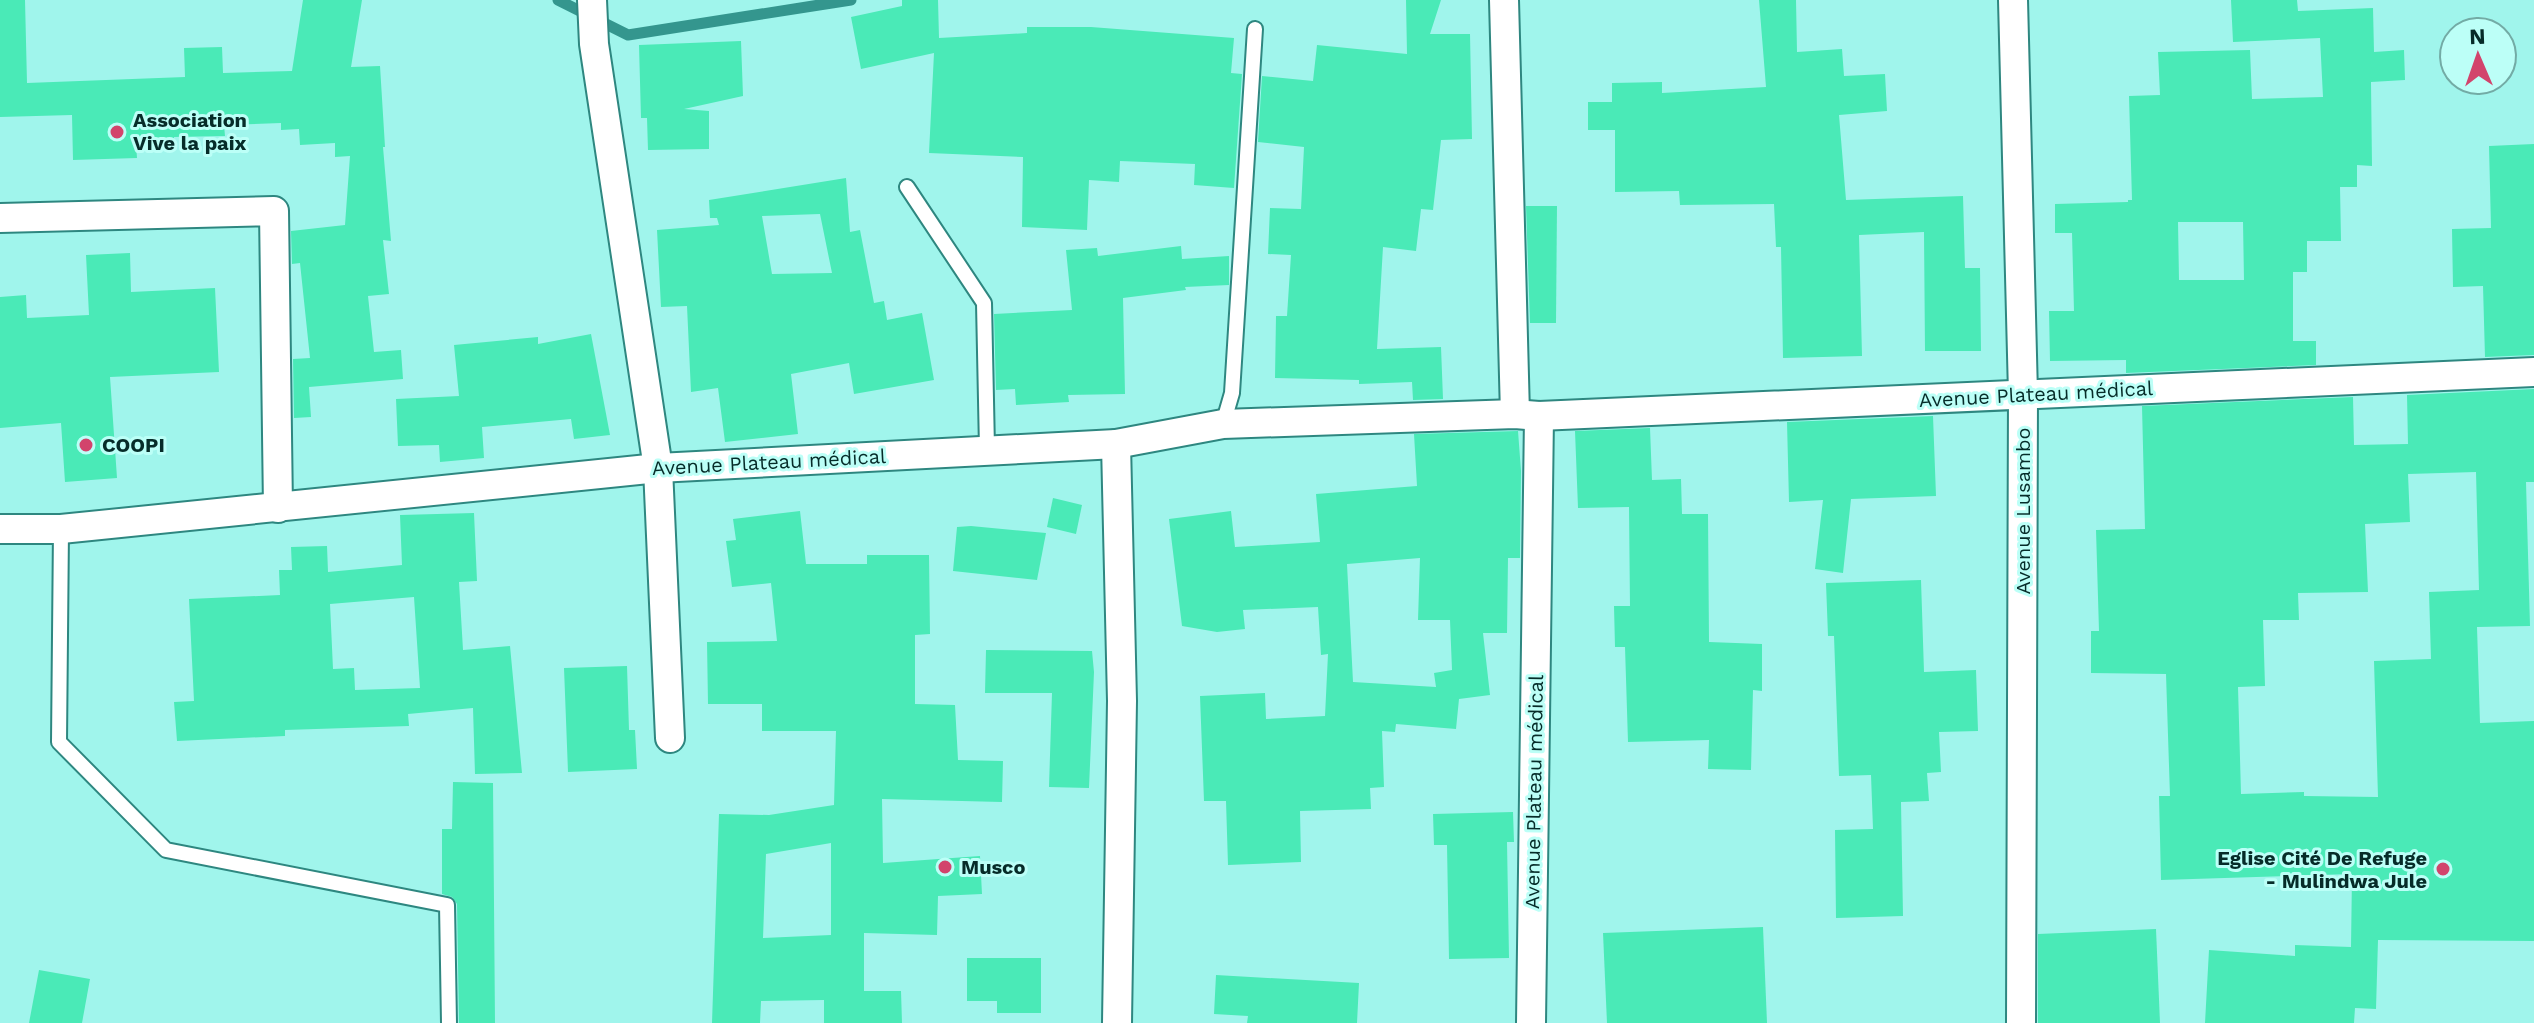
<svg xmlns="http://www.w3.org/2000/svg" width="2534" height="1023" viewBox="0 0 2534 1023" font-family="'Work Sans',sans-serif">
<rect width="100%" height="100%" fill="#a0f5ec"/>
<g fill="none" stroke-linecap="round" stroke-linejoin="round">
<!-- stream -->
<polyline stroke="#34968e" stroke-width="11" points="558,0 628,35 851,0"/>
</g>
<!-- building -->
<g fill="#4aeab7" fill-rule="evenodd">
<polygon points="0,0 25,0 27,83 185,77 184,48 222,47 223,73 292,71 303,0 362,0 351,67 380,66 385,147 383,147 391,241 383,240 389,294 368,296 374,352 401,350 403,379 309,387 311,417 294,418 293,359 310,358 300,263 292,264 291,231 345,225 350,156 335,157 335,143 300,145 299,129 281,130 281,123 224,125 225,136 174,137 174,143 136,144 137,158 73,160 72,115 0,117"/>
<polygon points="902,0 938,0 939,38 1027,33 1027,27 1091,27 1234,38 1231,73 1242,74 1234,188 1194,185 1195,164 1120,161 1119,182 1089,180 1087,230 1022,227 1023,157 929,153 934,53 861,69 851,17 902,6"/>
<polygon points="1406,0 1441,0 1430,34 1470,34 1472,139 1441,140 1433,210 1421,209 1416,251 1383,247 1377,349 1441,347 1443,399 1413,400 1412,382 1359,384 1359,380 1275,378 1276,316 1287,316 1291,255 1268,254 1270,208 1301,209 1304,147 1258,142 1262,76 1313,81 1317,45 1407,54"/>
<polygon points="1759,0 1796,0 1797,52 1842,49 1844,76 1885,74 1887,111 1839,115 1846,200 1963,196 1965,268 1980,268 1981,351 1925,351 1924,232 1859,235 1862,356 1783,358 1781,247 1776,247 1774,204 1680,205 1679,191 1615,192 1615,130 1588,130 1588,102 1612,102 1612,83 1662,82 1662,93 1766,87"/>
<path d="M2231,0H2297L2298,11L2373,8L2374,52L2404,50L2405,80L2371,82L2372,166L2357,165V187H2340L2341,241H2307V272H2293V341H2316V365L2126,373V360L2050,361L2049,311H2074L2072,233H2055V204L2128,202V200H2132L2129,96L2160,95L2158,52L2250,50L2252,99L2323,97L2320,38L2233,42ZM2178,222H2243L2244,280H2179Z"/>
<polygon points="741,41 743,96 684,109 709,111 709,149 648,150 647,118 641,118 639,45"/>
<polygon points="2534,144 2534,355 2485,357 2483,286 2453,287 2452,229 2491,228 2489,146"/>
<path d="M846,178L850,232L860,230L874,303L884,301L887,320L922,313L934,380L854,394L849,363L791,374L798,434L725,442L718,388L691,392L687,306L661,307L657,230L719,225L717,218H710L709,200ZM820,214L832,273L772,274L762,216Z"/>
<polygon points="1526,206 1557,206 1556,323 1530,323"/>
<polygon points="1181,246 1182,259 1229,256 1229,285 1185,287 1186,290 1123,298 1125,394 1068,395 1069,402 1016,405 1015,389 996,390 994,314 1072,310 1066,250 1097,248 1098,256"/>
<polygon points="130,253 131,292 215,288 219,372 110,377 117,478 65,482 61,423 0,428 0,297 26,295 27,318 89,315 86,255"/>
<polygon points="591,334 610,435 574,439 571,419 482,427 484,458 440,462 439,445 398,446 396,399 459,396 454,345 538,337 538,344"/>
<path d="M2534,389V482H2526L2530,626L2477,627L2480,723L2534,721V941L2378,940L2376,1009L2355,1008L2354,1023H2205L2209,950L2295,956V945L2351,947L2352,874L2161,880L2159,796H2170L2166,674L2091,673V631H2099L2096,530L2145,529L2142,406L2353,397L2354,445L2408,444L2407,395ZM2476,472L2479,590L2429,592L2431,659L2374,661L2378,797L2304,796V792L2241,794L2238,687L2265,686L2263,620H2299L2298,593L2368,592L2365,524L2410,522L2408,474Z"/>
<polygon points="1933,416 1936,496 1851,499 1843,573 1815,569 1823,500 1789,502 1787,422"/>
<polygon points="1650,428 1652,480 1681,479 1682,514 1708,514 1709,642 1762,644 1762,691 1753,690 1751,770 1708,769 1709,740 1628,742 1625,647 1615,647 1614,606 1630,606 1629,507 1578,508 1575,431"/>
<path d="M1518,431L1521,471L1520,558H1508L1507,633H1483L1490,695L1459,699L1456,729L1396,724L1395,732L1382,731L1384,787L1370,788L1371,809L1300,811L1301,862L1228,865L1226,801H1204L1200,696L1265,693L1266,719L1325,716L1328,654L1321,655L1318,607L1243,610L1245,629L1217,632L1182,626L1169,519L1231,511L1235,547L1320,542L1316,494L1417,486L1414,434ZM1420,558L1418,620H1450L1452,670L1434,673L1436,687L1353,682L1347,564Z"/>
<polygon points="1053,498 1082,505 1076,534 1047,527"/>
<path d="M800,511L806,564H867V555H929L930,634L915,635V704L955,705L958,760L1003,761L1002,802L882,799L883,863L980,856L982,894L938,896L937,935L864,933V991H901L902,1023H824V1000L761,1001L760,1023H712L719,814L769,815L834,805L836,731H762V704H708L707,642L777,641L771,583L732,587L726,541L736,540L733,519ZM831,843V935L763,938L766,854Z"/>
<path d="M474,513L477,581L459,582L463,650L510,646L522,773L475,774L473,708L408,714L409,726L285,730V736L177,741L174,702L194,701L189,599L280,595L279,570H292L291,547L327,546L328,572L402,565L400,515ZM414,597L420,688L355,690L354,668L333,669L330,604Z"/>
<polygon points="971,526 1046,533 1037,580 953,571 957,527"/>
<polygon points="1921,580 1924,672 1976,670 1978,731 1939,732 1941,772 1927,773 1929,801 1901,802 1903,916 1836,918 1835,830 1873,829 1871,775 1839,776 1834,636 1828,636 1826,583"/>
<polygon points="986,650 1092,651 1094,672 1089,788 1049,787 1052,693 985,693"/>
<polygon points="627,666 629,730 635,730 637,769 568,772 564,668"/>
<polygon points="453,782 493,783 495,1023 459,1023 457,904 452,897 442,894 442,829 452,829"/>
<polygon points="1513,812 1514,842 1507,842 1509,958 1449,959 1447,845 1434,845 1433,814"/>
<polygon points="1763,927 1767,1023 1607,1023 1603,933"/>
<polygon points="2156,929 2160,1023 2038,1023 2038,934"/>
<polygon points="967,958 1041,958 1041,1013 997,1013 997,1001 967,1001"/>
<polygon points="39,970 90,979 82,1023 29,1023"/>
<polygon points="1216,975 1359,983 1357,1023 1247,1023 1248,1016 1214,1014"/>
</g>
<g fill="none" stroke-linecap="round" stroke-linejoin="round">
<defs>
<g id="service">
<polyline points="907,187 984,303 987,449"/>
<polyline points="1223,424 1232,393 1255,29"/>
<polyline points="61,529 59,742 166,850 447,905 449,1023"/>
</g>
<g id="minor">
<polyline points="592,0 594,44 658,468 670,738"/>
<polyline points="1504,0 1515,414"/>
<polyline points="2013,0 2023,394 2021,1023"/>
<polyline points="0,218 274,211 278,508"/>
<polyline points="1116,444 1122,701 1117,1023"/>
<polyline points="0,529 61,529 658,468 1116,444 1223,424 1515,414 1539,416 2534,372"/>
<polyline points="1531,1023 1539,416"/>
</g>
</defs>
<!-- service casing -->
<use href="#service" stroke="#2e8780" stroke-width="18"/>
<!-- minor casing -->
<use href="#minor" stroke="#2e8780" stroke-width="32"/>
<!-- service -->
<use href="#service" stroke="#fff" stroke-width="14"/>
<!-- minor -->
<use href="#minor" stroke="#fff" stroke-width="28"/>
</g>
<!-- markers -->
<g fill="#d2446c" stroke="#bcfff7" stroke-width="3">
<circle cx="117" cy="132" r="8"/>
<circle cx="86" cy="445" r="8"/>
<circle cx="945" cy="867" r="8"/>
<circle cx="2443" cy="869" r="8"/>
</g>
<g text-anchor="middle" dominant-baseline="central" stroke-width="6" stroke-linejoin="round" paint-order="stroke">
<!-- poi labels -->
<g font-size="20" font-weight="bold" fill="#062c29" stroke="#bcfff7" text-anchor="start">
<text x="133" y="120">Association<tspan x="133" dy="23">Vive la paix</tspan></text>
<text x="102" y="445">COOPI</text>
<text x="2427" y="858" text-anchor="end">Eglise Cité De Refuge<tspan x="2427" dy="23">- Mulindwa Jule</tspan></text>
<text x="961" y="867">Musco</text>
</g>
<!-- street labels -->
<g font-size="20" fill="#062c29" stroke="#bcfff7">
<text transform="translate(2036 394) rotate(-3)">Avenue Plateau médical</text>
<text transform="translate(769 462) rotate(-3)">Avenue Plateau médical</text>
<text transform="translate(2023 511) rotate(-90)">Avenue Lusambo</text>
<text transform="translate(1534 792) rotate(-89)">Avenue Plateau médical</text>
</g>
</g>
<!-- north arrow -->
<g transform="translate(2478 56) rotate(358)"><circle r="38" fill="#bcfff7" stroke="#73aba5" stroke-width="2"/>
<path d="M0-6L14 30L0 20L-14 30Z" fill="#d2446c"/>
<text y="-12" font-size="22" font-weight="bold" text-anchor="middle" fill="#062c29">N</text>
</g>
</svg>
